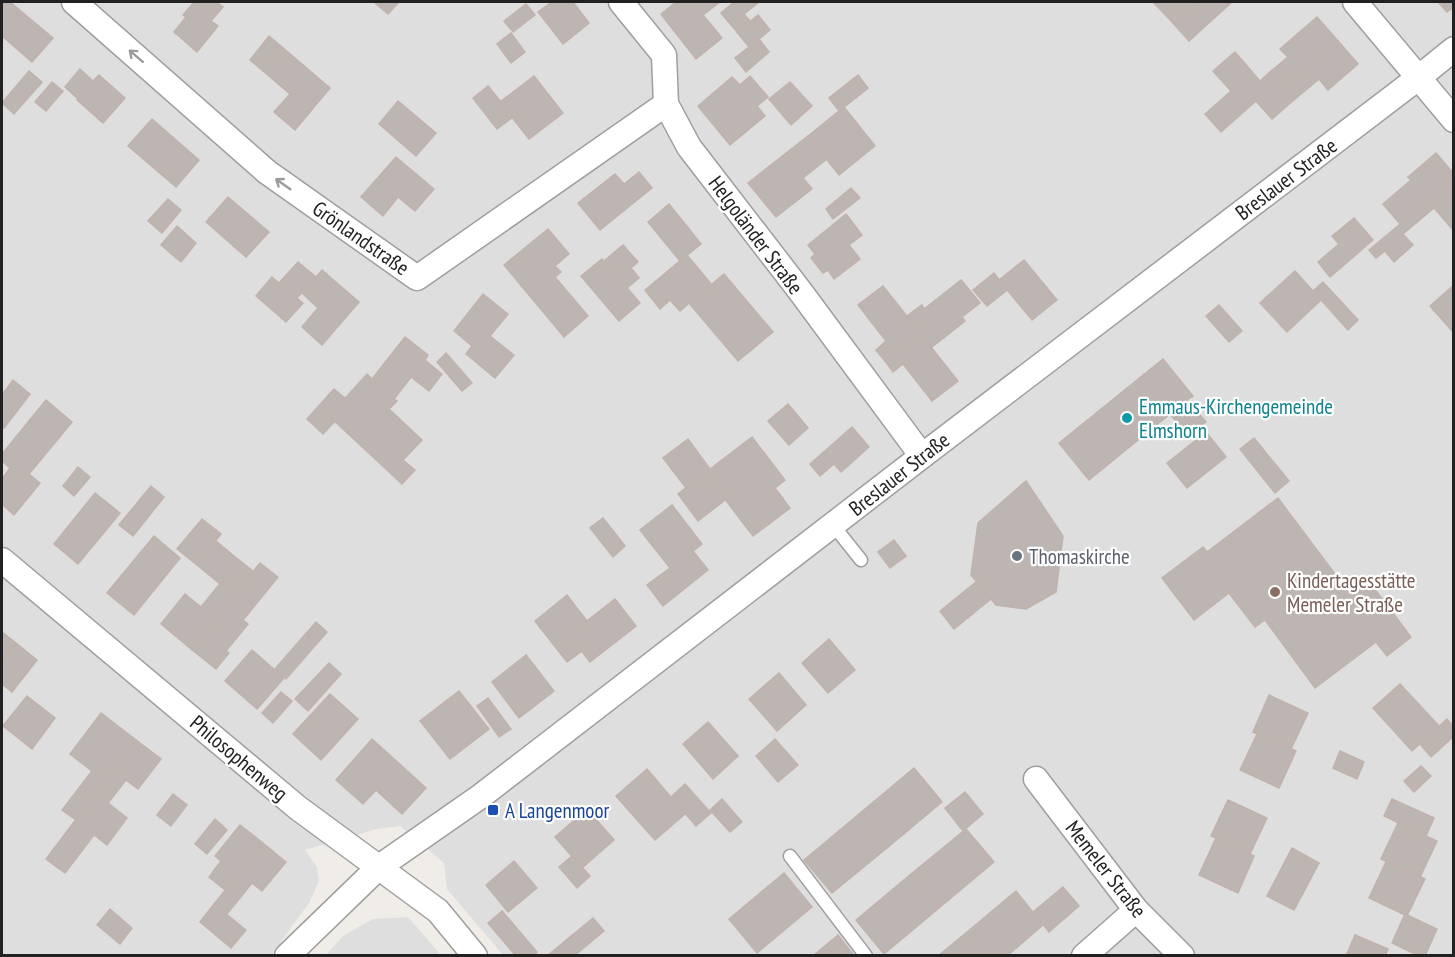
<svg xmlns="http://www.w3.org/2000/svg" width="1455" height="957" viewBox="0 0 1455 957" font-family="'PT Sans Narrow',sans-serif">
<rect width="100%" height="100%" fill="#f0ede8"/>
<!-- residential -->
<g fill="#dfdede">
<polygon points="2,2 1453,2 1453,955 503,955 447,889 444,863 400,826 377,829 305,850 317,867 319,881 309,903 271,955 2,956"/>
<polygon points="408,917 441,955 326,955 343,936 373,919"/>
</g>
<!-- building -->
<g fill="#bdb5b1" stroke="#c1b2ac" stroke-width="1.5">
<polygon points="5,2 10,2 53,38 32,62 2,36 2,5"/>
<polygon points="194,2 216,2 223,7 211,21 218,26 197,52 174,32 186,17 183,15"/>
<polygon points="374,2 399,2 388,14"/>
<polygon points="552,2 573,2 589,23 563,44 538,12"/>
<polygon points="676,2 720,2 703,15 722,38 696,59 661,14"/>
<polygon points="734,2 759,2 744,14 750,21 737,32 721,13"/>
<polygon points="1153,2 1196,2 1173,23"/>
<polygon points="1196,2 1232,2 1189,41 1173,23"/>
<polygon points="1438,2 1454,2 1454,7 1447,12"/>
<polygon points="526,4 535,15 513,32 504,21"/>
<polygon points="758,15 770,30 759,39 769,52 746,72 735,58 749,47 737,32"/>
<polygon points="1317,17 1338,41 1284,88 1270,72 1288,57 1280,49"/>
<polygon points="511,33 525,52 511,63 497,44"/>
<polygon points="269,36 282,47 263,71 250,60"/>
<polygon points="1338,41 1358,64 1328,90 1319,79 1294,100 1284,88"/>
<polygon points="282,47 330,88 295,130 274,112 290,94 263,71"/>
<polygon points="1235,52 1260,81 1270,72 1294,100 1272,119 1256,101 1221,132 1205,114 1231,91 1213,71"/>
<polygon points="80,69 93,81 99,75 125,98 103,123 77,100 78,99 65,87"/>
<polygon points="29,71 42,82 14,114 2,103"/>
<polygon points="858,75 868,88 839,111 829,98"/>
<polygon points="534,76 563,113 529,139 500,102"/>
<polygon points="750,76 768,97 757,106 765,116 730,145 698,106 732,77 740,85"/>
<polygon points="52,82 63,91 46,111 35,102"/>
<polygon points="790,82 812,106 791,125 769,99"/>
<polygon points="488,86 513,117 497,129 473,98"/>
<polygon points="398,101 436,133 416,156 379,124"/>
<polygon points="844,107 875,146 839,175 808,136"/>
<polygon points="152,119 199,160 176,187 128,146"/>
<polygon points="808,136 827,159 803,178 812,189 776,217 748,183"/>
<polygon points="1436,153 1454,174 1454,179 1400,224 1383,204 1411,180 1408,177"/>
<polygon points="396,157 434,189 415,211 398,197 383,216 361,197"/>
<polygon points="639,172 652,188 600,230 578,203 615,174 624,184"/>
<polygon points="1454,179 1454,231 1434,208 1403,234 1413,245 1394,262 1385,251 1376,258 1369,250"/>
<polygon points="851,188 860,198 833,219 826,209"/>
<polygon points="228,197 269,232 246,257 206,222"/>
<polygon points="168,199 181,210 162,233 148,221"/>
<polygon points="669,204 701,244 680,261 648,222"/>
<polygon points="846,214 862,235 849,245 860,259 834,279 828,270 823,273 811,258 815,254 808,245"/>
<polygon points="1354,218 1373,240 1330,277 1318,262 1339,244 1332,236"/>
<polygon points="177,226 196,243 181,262 161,245"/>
<polygon points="548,229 569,254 555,266 561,272 555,277 588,316 564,337 504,265"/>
<polygon points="623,245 638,262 631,268 639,278 627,288 604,261"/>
<polygon points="687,255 711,284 680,311 670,300 660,309 645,290"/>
<polygon points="602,259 640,303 619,321 581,276"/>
<polygon points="1024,260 1057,300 1032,320 999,280"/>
<polygon points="298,262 316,277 297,298 303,303 286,322 256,296 272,277 279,283"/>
<polygon points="322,270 359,302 322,345 302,327 318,308 302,293"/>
<polygon points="1295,271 1321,300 1287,332 1260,303"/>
<polygon points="994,273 1007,290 987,306 973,290"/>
<polygon points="724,274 773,332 738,361 689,303"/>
<polygon points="961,280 980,303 962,317 965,321 932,347 907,316 922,305 924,309"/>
<polygon points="1323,282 1358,320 1348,330 1313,291"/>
<polygon points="1454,285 1454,331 1453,332 1430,306"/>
<polygon points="883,286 920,333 885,361 876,350 886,341 858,305"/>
<polygon points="483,294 508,314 490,336 514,355 495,378 466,354 472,346 454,331"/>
<polygon points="1219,305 1242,331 1229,342 1206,316"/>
<polygon points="920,333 958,381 932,401 903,364 893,372 885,361"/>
<polygon points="405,337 428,355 425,360 442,374 429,391 411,377 394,399 397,401 389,409 422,440 403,460 415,470 402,484 329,416 367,374 372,379"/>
<polygon points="446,353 472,383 462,391 437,362"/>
<polygon points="1163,359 1193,396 1187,400 1206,422 1188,436 1170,414 1089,480 1059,443"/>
<polygon points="13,380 30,394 4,428 2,426 2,395"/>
<polygon points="334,389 345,398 329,416 335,421 323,434 307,419"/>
<polygon points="46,400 72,422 29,474 40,483 14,515 2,504 2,479 10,468 2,461 2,454"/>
<polygon points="788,404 808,428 789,445 768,421"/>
<polygon points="852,427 869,447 841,472 834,464 820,476 810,464"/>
<polygon points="1206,432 1226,457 1187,488 1167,463"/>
<polygon points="752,437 785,480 775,488 790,508 753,536 705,473"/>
<polygon points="1254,438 1289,481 1275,493 1240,449"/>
<polygon points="688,439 710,469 686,488 663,458"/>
<polygon points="78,467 90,477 74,496 63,486"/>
<polygon points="705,473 725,500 698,521 678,494"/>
<polygon points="1026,481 1063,536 1056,592 1026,609 996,605 971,575 978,523"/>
<polygon points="151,486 164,497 133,536 119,525"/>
<polygon points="95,493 120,513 78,564 54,544"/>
<polygon points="1278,498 1347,590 1365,576 1411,637 1387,656 1376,642 1315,688 1265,620 1255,627 1229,593 1194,620 1162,578 1203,547 1207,552"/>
<polygon points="672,505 702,544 693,551 708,570 663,606 647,585 670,568 640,530"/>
<polygon points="603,518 625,546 613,557 590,528"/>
<polygon points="202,519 221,534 197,565 177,549"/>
<polygon points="154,536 180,558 134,615 107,593"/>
<polygon points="894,540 906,556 890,568 878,552"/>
<polygon points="216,541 239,560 220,584 197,565"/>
<polygon points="239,560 253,571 191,649 161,624 185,594 201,607"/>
<polygon points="260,563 278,577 243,620 248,624 226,651 229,653 216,669 191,649"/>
<polygon points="976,582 991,599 954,629 940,611"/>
<polygon points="567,595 587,621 569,635 582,651 567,662 535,621"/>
<polygon points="615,599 636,626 590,662 569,635"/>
<polygon points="316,622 327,632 286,679 275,669"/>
<polygon points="2,632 16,643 2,660"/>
<polygon points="829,639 855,670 828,693 802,663"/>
<polygon points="16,643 37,660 12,692 2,684 2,685 2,660"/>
<polygon points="252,650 284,678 257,709 225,681"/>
<polygon points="526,655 554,691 519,718 492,682"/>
<polygon points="329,663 341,674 308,711 295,699"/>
<polygon points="779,673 806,705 777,731 749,699"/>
<polygon points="1400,684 1439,726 1412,751 1373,708"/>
<polygon points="459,691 489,729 450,759 420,721"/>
<polygon points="281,692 292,701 273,723 262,713"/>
<polygon points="330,694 358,719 321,760 293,734"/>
<polygon points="1269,695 1308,713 1291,749 1253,732"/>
<polygon points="27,696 55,718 32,749 3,726"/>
<polygon points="488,698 511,729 499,737 477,706"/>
<polygon points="101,713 136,740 76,820 62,810 92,771 70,754"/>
<polygon points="1447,719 1454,727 1454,736 1431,757 1420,744"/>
<polygon points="708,722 738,756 713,779 683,744"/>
<polygon points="1257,734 1296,751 1279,788 1240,770"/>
<polygon points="372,739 426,788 402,814 376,790 363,804 336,780"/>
<polygon points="775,739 798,765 778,782 756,756"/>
<polygon points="136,740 161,759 138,789 126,780 108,803 127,818 107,845 94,835 65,873 46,859"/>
<polygon points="1340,751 1364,762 1357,779 1333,768"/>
<polygon points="1421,766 1431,776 1414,792 1404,781"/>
<polygon points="914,768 942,802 887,848 859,814"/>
<polygon points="647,769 685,814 655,840 616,796"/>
<polygon points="685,784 711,813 696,826 671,797"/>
<polygon points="965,792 983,814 963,831 945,808"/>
<polygon points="173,794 187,805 171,826 157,815"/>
<polygon points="722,799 742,822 730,832 710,810"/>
<polygon points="1392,799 1434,818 1426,836 1384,816"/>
<polygon points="1228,800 1267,818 1250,854 1211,836"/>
<polygon points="587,809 614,840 582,868 555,837"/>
<polygon points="859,814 887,848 832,893 804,860"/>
<polygon points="215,819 227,830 207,854 195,844"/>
<polygon points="1398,823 1437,841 1420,877 1381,859"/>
<polygon points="240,825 263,843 225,890 209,877 221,861 215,856"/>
<polygon points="966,829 994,862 939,908 911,874"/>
<polygon points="1216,838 1254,856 1238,893 1199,875"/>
<polygon points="263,843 286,862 262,891 252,883 227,914 214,904"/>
<polygon points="1292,848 1319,863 1294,910 1267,896"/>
<polygon points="572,856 590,876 577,888 559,867"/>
<polygon points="514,861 537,888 508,912 486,885"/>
<polygon points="1386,862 1425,879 1407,916 1369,898"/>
<polygon points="784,873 812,907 757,953 729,919"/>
<polygon points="911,874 939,908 884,954 856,920"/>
<polygon points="1063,887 1079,906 1049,932 1033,912"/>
<polygon points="1016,891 1043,925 1007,956 976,956 961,937"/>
<polygon points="214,904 246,930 231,948 200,922"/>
<polygon points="110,909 132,928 120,944 97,925"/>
<polygon points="502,911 537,952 533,956 516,956 488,923"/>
<polygon points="1405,914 1437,929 1425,956 1419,956 1392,943"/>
<polygon points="593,918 604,931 574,956 547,956"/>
<polygon points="838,935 854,956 813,956"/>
<polygon points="1355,935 1388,949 1385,956 1346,956"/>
<polygon points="961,937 976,956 938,956"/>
</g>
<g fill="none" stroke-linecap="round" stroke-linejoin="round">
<defs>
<g id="service">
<polyline points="833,525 861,560"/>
<polyline points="790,856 866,956"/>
</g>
<g id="minor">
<polyline points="74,2 267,172 417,278 666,104"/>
<polyline points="621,2 664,55 666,104 689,147 800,291 922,456"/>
<polyline points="1355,2 1454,120"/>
<polyline points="2,560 298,808 438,911 475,956"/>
<polyline points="1036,779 1136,910 1182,956"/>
<polyline points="287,956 379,867 481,796 922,456 1418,78 1454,49"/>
<polyline points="1084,956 1136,910"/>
</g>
</defs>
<!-- service casing -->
<use href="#service" stroke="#9e9e9e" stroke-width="15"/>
<!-- minor casing -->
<use href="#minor" stroke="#9e9e9e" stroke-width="27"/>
<!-- service -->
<use href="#service" stroke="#fff" stroke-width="12"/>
<!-- minor -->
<use href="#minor" stroke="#fff" stroke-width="24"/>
</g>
<!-- one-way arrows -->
<defs><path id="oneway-shaft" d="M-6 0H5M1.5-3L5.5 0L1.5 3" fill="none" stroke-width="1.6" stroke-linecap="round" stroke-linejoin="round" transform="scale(1.5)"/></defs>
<g stroke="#9b9b9b">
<use href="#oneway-shaft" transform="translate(136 56) rotate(-139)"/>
<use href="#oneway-shaft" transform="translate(283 184) rotate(-145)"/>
</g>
<!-- markers -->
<circle fill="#0f9aa8" stroke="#fff" stroke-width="2" cx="1127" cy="418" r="6"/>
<circle fill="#6b7280" stroke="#fff" stroke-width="2" cx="1017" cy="556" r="6"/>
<circle fill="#8d6e63" stroke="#fff" stroke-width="2" cx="1275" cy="592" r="6"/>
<rect fill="#1a4fb4" stroke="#fff" stroke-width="2" x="487" y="804" width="12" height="12" rx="3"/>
<g text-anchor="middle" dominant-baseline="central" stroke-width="4.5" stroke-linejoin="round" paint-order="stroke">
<!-- street labels -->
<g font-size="21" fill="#212121" stroke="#fff">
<text transform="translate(1286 179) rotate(-37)">Breslauer Straße</text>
<text transform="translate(756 235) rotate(53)">Helgoländer Straße</text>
<text transform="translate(361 238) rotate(35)">Grönlandstraße</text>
<text transform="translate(899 474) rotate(-38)">Breslauer Straße</text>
<text transform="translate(239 758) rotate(40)">Philosophenweg</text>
<text transform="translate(1106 869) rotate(52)">Memeler Straße</text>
</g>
<!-- culture labels -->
<g font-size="21" fill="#0d838f" stroke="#fff" text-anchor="start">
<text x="1139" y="406">Emmaus-Kirchengemeinde<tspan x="1139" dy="24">Elmshorn</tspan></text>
</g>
<!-- worship labels -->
<g font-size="21" fill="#5b616d" stroke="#fff" text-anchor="start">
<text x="1029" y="556">Thomaskirche</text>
</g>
<!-- education labels -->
<g font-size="21" fill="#785e54" stroke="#fff" text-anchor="start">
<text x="1287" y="580">Kindertagesstätte<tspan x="1287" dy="24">Memeler Straße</tspan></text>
</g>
<!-- transit labels -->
<g font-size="21" fill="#164399" stroke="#fff" text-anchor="start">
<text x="505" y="810">A Langenmoor</text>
</g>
</g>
<!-- border -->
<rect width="1455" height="957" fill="none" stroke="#212121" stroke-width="6"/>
</svg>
